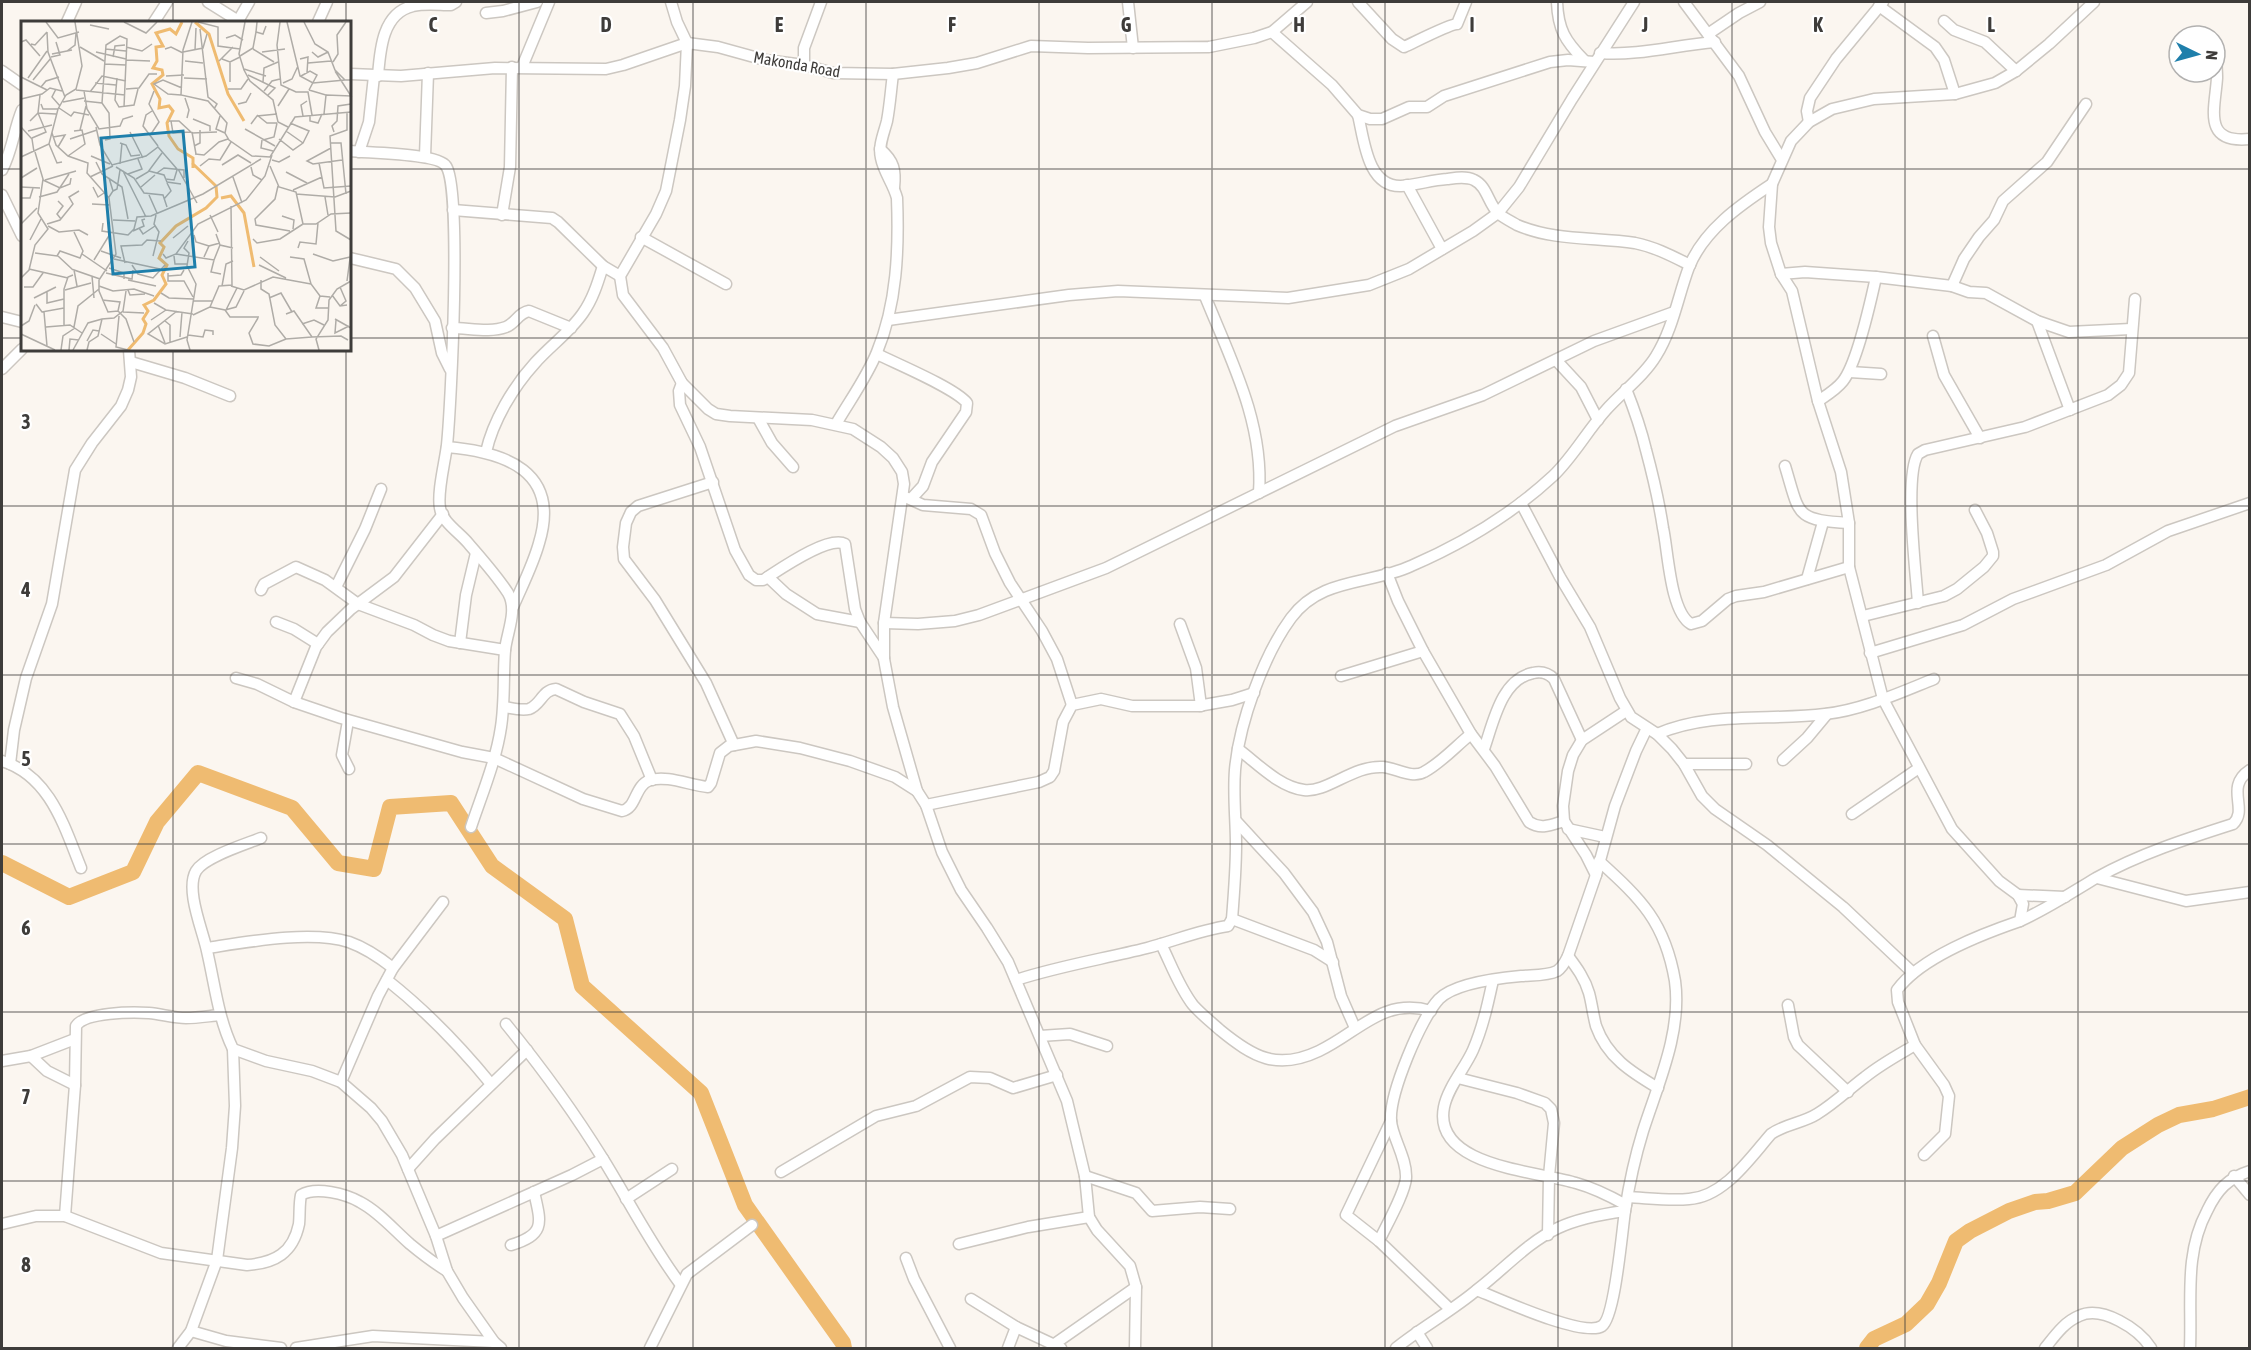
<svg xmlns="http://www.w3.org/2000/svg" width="2251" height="1350" viewBox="0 0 2251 1350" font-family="'Asap Condensed',sans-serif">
<rect width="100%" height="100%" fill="#fbf6f0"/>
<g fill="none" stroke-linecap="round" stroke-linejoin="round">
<!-- river -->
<g stroke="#efbb71" stroke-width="16">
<polyline points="2,863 69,897 133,872 157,822 198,773 292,808 338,863 374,869 390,807 451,803 492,866 565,919 582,986 701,1093 745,1205 843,1343 844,1348"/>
<polyline points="1867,1348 1874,1339 1906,1324 1927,1304 1939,1283 1956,1241 1970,1231 2009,1211 2035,1202 2048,1201 2075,1193 2122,1148 2158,1125 2179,1115 2213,1109 2250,1097"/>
</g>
<defs>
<g id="minor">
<polyline points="208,2 240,22"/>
<polyline points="671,2 677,22 687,43 685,86 680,120 666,191 656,214 620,276 623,295 663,348 682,383 708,409 716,414 730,416 812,420 853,429 881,447 893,458 902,472 904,484 884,623 884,659 893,707 917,791 926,805 942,852 961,890 987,928 1008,962 1067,1101 1085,1176 1089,1217 1097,1230 1130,1266 1136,1287 1135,1348"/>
<polyline points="1128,2 1133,48"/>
<path d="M1358,2L1392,39L1404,47C1415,42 1450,24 1457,24L1466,2"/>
<path d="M1557,2C1558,29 1565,41 1584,60"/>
<polyline points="1684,2 1739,76 1765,132 1782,160"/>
<polyline points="1879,6 1935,47 1944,60 1955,94"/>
<polyline points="486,13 503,11 537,2"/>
<polyline points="238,21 249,2"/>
<polyline points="1944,21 1954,30 1985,42 2016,71"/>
<polyline points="67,22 76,2"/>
<polyline points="154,22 167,2"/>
<polyline points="318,22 327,2"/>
<polyline points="1272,32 1332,85 1358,115 1370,119 1382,119 1409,107 1427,107 1444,96 1550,62 1568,60 1594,62"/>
<polyline points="1708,34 1739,13 1760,2"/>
<path d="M1600,53C1639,56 1676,45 1715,42"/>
<path d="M2216,54C2216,62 2217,70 2217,78C2215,109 2202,144 2250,139"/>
<polyline points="804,65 804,48 821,2"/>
<polyline points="522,67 549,2"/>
<polyline points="2,71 22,85"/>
<polyline points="350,74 401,76 495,68 606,69 623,65 687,43 718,47 765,60 804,65 833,73 893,74 948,68 977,63 1031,46 1088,48 1209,47 1254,38 1272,32 1307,2"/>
<path d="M378,76C380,51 382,13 413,6C425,3 439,5 451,5L456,2"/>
<path d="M1358,115C1364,139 1367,187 1401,186C1417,185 1431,180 1447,179C1455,178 1466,176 1474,180C1487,186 1488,203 1498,213C1502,217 1512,222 1517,225C1554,241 1596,237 1635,243C1655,247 1672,256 1690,265"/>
<polyline points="1809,122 1807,111 1810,98 1836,59 1883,2"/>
<path d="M880,149C894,161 896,170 894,188"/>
<path d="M350,151C367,153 438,153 446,166C462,189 451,406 447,445C445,462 437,492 440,508C442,522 460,533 468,543C482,559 497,576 508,593C518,610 507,632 505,650C503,676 505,701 501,727C496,761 482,794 471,827"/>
<polyline points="359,152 369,122 374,76"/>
<polyline points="425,156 428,73"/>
<path d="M2,170C12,152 14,129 22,110"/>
<polyline points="1407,185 1442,249"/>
<polyline points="2,195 22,236"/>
<polyline points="453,210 552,218 558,222 603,266 620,276"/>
<polyline points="502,215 510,167 512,67"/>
<polyline points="641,237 726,284"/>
<polyline points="350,258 396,269 415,288 435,321 442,353 450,369"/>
<polyline points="1781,274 1805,272 1876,277 1952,286 1969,292 1986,293 2037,321 2069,332 2131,329"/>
<polyline points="1952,286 1964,259 1979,237 1994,220 2003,201 2047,162 2086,104"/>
<path d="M1205,296C1231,360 1264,423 1259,493"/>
<polyline points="2,317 22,322"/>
<polyline points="888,320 1069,295 1118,291 1288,298 1369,285 1409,269 1473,231 1498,213 1519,187 1572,99 1634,2"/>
<polyline points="2037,321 2070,410"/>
<path d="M452,328C469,328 490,333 506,327C516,323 518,313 529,311L571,328"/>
<polyline points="1933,336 1944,375 1980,438"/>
<path d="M877,354C897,364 955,388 967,403L966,412L932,462L923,486L911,499"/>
<polyline points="1556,360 1581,387 1598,420"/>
<polyline points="131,362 185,378 230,396"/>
<polyline points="2,369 22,349"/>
<polyline points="1850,372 1881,374"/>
<path d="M682,383L679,391L680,405L700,447L735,550L749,575L756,580H763C779,570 828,535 845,544L855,609L860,622L884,658"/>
<path d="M1626,389C1634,409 1641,429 1646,450C1653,476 1659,502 1663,528C1668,550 1670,612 1691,624L1702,621L1728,599L1736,596L1764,592L1849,567"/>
<path d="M1818,401C1827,395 1836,390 1843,381C1857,363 1871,300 1876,277"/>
<polyline points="758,418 772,443 793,467"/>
<path d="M836,424C850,400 867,377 877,352C897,304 899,249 897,198C893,183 884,173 881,158C878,146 884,133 887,121C890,105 891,89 893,74"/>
<path d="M447,447C505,452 561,471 539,543C533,565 522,586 513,607"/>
<path d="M486,452C493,421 513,387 535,363C550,346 570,332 583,313C593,299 598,282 603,266"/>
<path d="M1785,466C1800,515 1794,520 1849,523"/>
<polyline points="713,482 638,506 631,512 626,523 623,547 624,559 655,600 706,683 734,745"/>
<polyline points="903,496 923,505 971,509 981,515 995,553 1010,583 1042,631 1057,659 1072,705"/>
<polyline points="1521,503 1560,577 1590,627 1620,698 1631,717 1657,734 1672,749 1684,764 1702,796 1715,809 1767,845 1843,907 1913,973"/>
<path d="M1387,573L1398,601L1423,651L1471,734L1495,766L1529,822C1541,830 1551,825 1564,821"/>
<polyline points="768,577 786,594 817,614 860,622"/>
<polyline points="1807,579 1823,522"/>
<polyline points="336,587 365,529 381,489"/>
<polyline points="261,590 264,584 296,567 325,580 358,604 414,625 433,635 449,641 505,650"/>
<path d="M1918,603C1916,573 1904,476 1918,454L1925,450L2025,427L2108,395L2121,385L2129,373L2135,299"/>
<polyline points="1863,616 1944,596 1957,589 1984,567 1993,556 1993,552 1987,533 1975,510"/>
<polyline points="276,622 294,629 318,644"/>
<polyline points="884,623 918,624 955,621 979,615 1106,568 1395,426 1483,395 1594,341 1674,312"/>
<polyline points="1180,624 1196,668 1201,706"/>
<polyline points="460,643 466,595 476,553"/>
<polyline points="1870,653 1963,625 2013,599 2106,565 2168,531 2250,503"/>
<polyline points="1341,676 1423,651"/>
<path d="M236,678L257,684L294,702L341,718L462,752L494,758L583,799L622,811C637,808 634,786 650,780C668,775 689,785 708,787L711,783L720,753L729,746L756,741L800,748L850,761L895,777L917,791"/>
<polyline points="294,702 316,647 327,632 351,609 394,577 443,514"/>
<path d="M504,707C511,708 521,711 529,709C541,705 542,690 556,689L584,702L620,714L634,736L652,780"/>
<polyline points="348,721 342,755 349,769"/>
<path d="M1657,734C1710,711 1769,721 1825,714C1862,710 1899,693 1934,679"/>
<path d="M1238,749C1257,763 1279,787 1304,790C1327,793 1353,765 1383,767C1396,768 1412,779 1424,772C1441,763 1456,746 1471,734"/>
<path d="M1484,749C1493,724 1501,679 1533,673C1542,671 1548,673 1554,679L1582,740"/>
<polyline points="1783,760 1807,738 1827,714"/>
<path d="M2,761C50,776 64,826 81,868"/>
<polyline points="10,764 14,730 26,678 52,604 75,470 92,443 121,406 128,390 131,377 129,350"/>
<polyline points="1684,764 1746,764"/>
<polyline points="926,805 1039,782 1050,777 1054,771 1063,722 1072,705 1101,699 1132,706 1198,706 1232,700 1254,693"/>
<polyline points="1852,814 1919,768"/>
<polyline points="1236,821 1284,873 1313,912 1327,942 1341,996 1355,1028"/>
<polyline points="1568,829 1605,837"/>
<path d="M261,838C246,844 204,857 196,871C185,890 203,931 207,951C215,985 218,1018 233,1049L266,1061L312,1071L341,1082L371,1108L382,1121L402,1155L436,1236L447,1271L463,1298L494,1342L501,1348"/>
<polyline points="1596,875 1586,855 1564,821 1563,806 1568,771 1573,755 1582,740 1626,711"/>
<polyline points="2097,878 2186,901 2250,892"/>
<polyline points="2018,895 2065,897"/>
<polyline points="1232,919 1314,950 1333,962"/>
<path d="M2020,921C2047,909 2071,893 2096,878C2139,854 2186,839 2233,824C2249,809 2224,787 2250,770"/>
<path d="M1161,944C1171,964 1179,987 1193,1005C1201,1014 1211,1022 1220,1030C1253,1057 1277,1071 1319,1051C1359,1032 1383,997 1431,1011"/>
<path d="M207,948C247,942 311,930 349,942C366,948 379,957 393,968"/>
<path d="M1568,956C1577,968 1585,979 1589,993C1592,1004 1593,1015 1596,1026C1607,1057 1631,1072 1658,1088"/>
<path d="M387,980C425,1010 460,1046 491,1084"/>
<path d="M1016,980C1059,966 1103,959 1147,948C1174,941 1200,930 1228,926L1232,919C1234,894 1236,869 1236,845C1236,820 1233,795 1235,770C1239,724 1263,656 1291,618C1321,577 1370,585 1411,566C1462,544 1512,514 1553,476C1573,457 1587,431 1606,410C1622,392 1644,376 1656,356C1673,329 1678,296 1689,267C1704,230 1740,205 1772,184"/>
<path d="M1493,980C1488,1003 1483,1027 1473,1050C1465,1068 1448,1087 1444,1107C1432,1167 1538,1171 1576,1183C1594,1188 1610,1196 1626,1205"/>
<polyline points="1788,1005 1794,1037 1798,1045 1848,1092"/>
<path d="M506,1024C541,1067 574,1112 603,1159C629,1201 651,1245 681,1285"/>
<polyline points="1040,1036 1070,1034 1107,1046"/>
<polyline points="31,1056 47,1071 75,1085"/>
<polyline points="2,1061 31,1056 75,1039"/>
<polyline points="1458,1078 1517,1093 1545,1103 1551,1109 1554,1123 1549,1176 1548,1235"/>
<polyline points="341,1082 378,996 393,968 443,902"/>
<polyline points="1391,1121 1346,1215 1379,1241 1450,1309"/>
<path d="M1924,1155L1945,1134L1949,1096L1944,1085L1915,1045L1898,1002L1897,990C1921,957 1982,934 2020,921L2023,904L2018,895L1999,881L1952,829L1883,699L1849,567V523L1841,472L1818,401L1792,291L1781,274L1771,243L1769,227L1772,184L1791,141L1809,122L1832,109L1874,99L1955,94L1995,83L2016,71L2049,44L2094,2"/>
<polyline points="408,1169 435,1139 527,1050"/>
<polyline points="781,1172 876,1116 916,1106 970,1077 990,1078 1013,1088 1057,1075"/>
<polyline points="1085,1176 1136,1193 1152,1211 1200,1207 1230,1209"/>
<polyline points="2234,1176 2250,1195"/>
<path d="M1628,1197C1648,1198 1669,1201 1689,1199C1724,1197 1750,1158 1771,1134C1785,1124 1803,1123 1817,1114C1835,1103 1849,1089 1865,1077C1881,1064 1898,1055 1915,1045"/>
<polyline points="626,1199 672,1169"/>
<path d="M65,1216L75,1085L76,1026C85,1012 132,1012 149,1013C161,1014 174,1018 186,1018C197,1018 209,1016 220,1015"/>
<path d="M2,1224L36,1216H65L161,1253L247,1265C275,1263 293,1253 299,1224C300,1214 299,1204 301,1195C316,1186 346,1194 360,1202C379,1212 394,1230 410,1244C422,1254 434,1263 447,1271"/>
<polyline points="436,1236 572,1175 603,1159"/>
<path d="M1379,1241C1386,1226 1405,1193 1406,1178C1407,1158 1392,1137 1391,1121C1389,1094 1421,1018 1439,999C1455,983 1499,978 1521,976C1533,975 1547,976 1557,971C1563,967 1565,962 1568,956L1596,875L1615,806L1636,751L1647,728"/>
<polyline points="959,1244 1028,1227 1089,1217"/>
<path d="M511,1245C546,1234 541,1223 534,1192"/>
<polyline points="906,1258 914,1279 950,1348"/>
<path d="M1477,1290C1499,1299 1584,1338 1602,1326C1615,1317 1622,1231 1625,1211C1629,1185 1635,1157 1643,1131C1658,1084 1682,1032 1675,981C1665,922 1641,899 1599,861"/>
<polyline points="971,1299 1016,1327 1061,1348"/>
<polyline points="191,1331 226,1341 281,1348"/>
<polyline points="1417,1332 1427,1348"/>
<polyline points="1053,1345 1136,1287"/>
<polyline points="178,1348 191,1331 217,1260 232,1148 235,1106 233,1049"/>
<polyline points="296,1348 373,1336 494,1342"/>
<polyline points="650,1348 687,1274 752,1225"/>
<polyline points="1008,1348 1016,1327"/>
<path d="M1396,1348C1422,1327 1452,1311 1478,1289C1504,1269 1528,1242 1558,1228C1579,1218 1603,1214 1625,1211"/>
<path d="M2045,1348C2054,1337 2064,1322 2079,1316C2102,1305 2139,1329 2151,1348"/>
<path d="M2190,1348C2192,1301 2184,1254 2207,1211C2217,1190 2228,1178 2250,1171"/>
</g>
</defs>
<!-- minor casing -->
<use href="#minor" stroke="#ccc7c1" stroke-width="13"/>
<!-- minor -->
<use href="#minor" stroke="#fff" stroke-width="10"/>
</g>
<!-- grid -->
<path fill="none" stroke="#3e3c3a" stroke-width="1.5" stroke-opacity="0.55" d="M173,2V22M346,2V22M519,2V1348M693,2V1348M866,2V1348M1039,2V1348M1212,2V1348M1385,2V1348M1558,2V1348M1732,2V1348M1905,2V1348M2078,2V1348M2,169H22M350,169H2250M2,338H22M350,338H2250M173,350V1348M346,350V1348M2,506H2250M2,675H2250M2,844H2250M2,1012H2250M2,1181H2250"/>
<g text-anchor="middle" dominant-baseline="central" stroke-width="4.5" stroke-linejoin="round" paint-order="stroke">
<!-- street labels -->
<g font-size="16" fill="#3e3c3a" stroke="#fff">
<text transform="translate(797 64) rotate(10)">Makonda Road</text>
</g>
</g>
<!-- overview -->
<g transform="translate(21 21)">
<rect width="330" height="330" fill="#fbf6f0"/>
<path fill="none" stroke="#efbb71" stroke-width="3" d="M161,1L155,13L149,8L135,12L142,25L135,26L136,40L132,47L141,49L142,54L131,63L139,78L138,87L148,85L152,90L146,102L148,115L157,128L172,137V147M174,1L188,13L207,73L223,100M171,142L195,165M200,177L210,175L223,192L233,246M107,329L122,312L125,303L122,298L127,290L123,284L133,279L145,263L141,254L146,244L138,237L143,226L139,222L155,205L185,187L196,176L195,165"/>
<path fill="none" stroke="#afaca7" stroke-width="1.5" d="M25,1L37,17L58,11M103,1L125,12L136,1M171,1L162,29L160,74L187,80L206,102L204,112L208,119L231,135L249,136L274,96L330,91M177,1L197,6V25L219,28M224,1L218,33L223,49L229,60L252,79L257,101L267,106M236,1L235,11L242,13L245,5M259,1L256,24L260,64L275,71H287L291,94M266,1L279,55L292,62L324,59M283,1L294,23L307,31L314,49L324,59H330M69,4L88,8M179,8L187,76L196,83L193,88M26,11L27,31L44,76M205,17L214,14L222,19M0,21L5,19L19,35M10,23L14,24L26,11M59,26L83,40M105,26L121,30L131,23M84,28L105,30M144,28L150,26L162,32M232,28L253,41M174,29L175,7M46,30L54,24L55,12M75,31L105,38M162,31L182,27L186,13M241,31L264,28M291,31L297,36L307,31M31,33L51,29M219,35L232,27L235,11M30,36L39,34L35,21M92,36L94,25L104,24M201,38L209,41L219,36M279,38L287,36L286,52M105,39L129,40M164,40L182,42M198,40L212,26M312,41L317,33L316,14L325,1M287,42L310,40M83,43L105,44M223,48L245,55M227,54L254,67L247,74M145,55L163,54M280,55L289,50L296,54L288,69M0,56L26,69M7,57L26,30M96,57L94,79L98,86L113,84L117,68M163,57L186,58M12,59L30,37M209,61V41M242,61L243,47L257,41M74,62L95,64M262,62L271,58L277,45M20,66L25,60L38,56M35,68L31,76L39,85M105,68L118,67L128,53H136M207,68H220L227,58M55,69L104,74M288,69L305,74L303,93M63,70L66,88L78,108L99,105L102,98L112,95M243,70L251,60L259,58M69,71L81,55L105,60M160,74L147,73L133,63L142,59L161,67M305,74L330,75L314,50M164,77L168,89L166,97M0,78L21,73L29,67L41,70M63,80L81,82L88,92L89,118L84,119M42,81L63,77M81,82L85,24L99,15L106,18L103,86M20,83L22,88H37M217,83L225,81L230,72M257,85L268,68M38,87L50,95L53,91L68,94M131,90L125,94L122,105L137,125M326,91V109L309,115L315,210L330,219M236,94L246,102H256M289,94V100L297,102L301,93M199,95L195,108L204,112M282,95L280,84L286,80M172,98L189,105V110M9,100L17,92L35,93M148,100H158L171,112L196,111M150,100L152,112L170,111M230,103L236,95L256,93M0,106L11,118L13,131M75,106L79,124L91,144L125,135L137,126L156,148M224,108L254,125M59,109L65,85M7,110L31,104M265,110L282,122M109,111L122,137M171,111L175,133M313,111L311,105L316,100L317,85L330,83M31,112L35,124L47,135L67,142L66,152L88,177L95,233L78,259V270L87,291L97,290L105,298L113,321M130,113L138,101L128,83L133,70M32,116L44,114L37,126M11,117L25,111L17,92L19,74M49,118L76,109M258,118L272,129L282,122L288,110L269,102M241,119L240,127L252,130M242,119L253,116L256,102M99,122L105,124L110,135L119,134M309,122H320L325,173M28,123L36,142L41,141M173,125L179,122V109M310,127L286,140L292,143L321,139M174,133L183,134L198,121L207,118M47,135L64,123L61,109L53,110M70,135L89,143M0,136L28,123L37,88L45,74L55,68L61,45L54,1M251,139L258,141L269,135M75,141L81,153L101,166L107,198M298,142L303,167L330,165M99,143L101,122M201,144L217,134L230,142M179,145L188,138L199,139L210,121M249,145L258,166L275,171L282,203M95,146L113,157L123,172L142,174L146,186M230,146L232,154L241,159M157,148L176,182M102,150L125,196M128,150L143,154L146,161L160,163M265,151L286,162M136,152L143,147L163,149V157M107,153L121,148L117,138M69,156L92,145M212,156L221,182M0,157L16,147M115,158L127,151L141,132M144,158L153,159L156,149M22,159L39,167L49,163L50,157M24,159L55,150M257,165L254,178L234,198L235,204L269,210M0,166L19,167M72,166L77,176L83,172M120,166L134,154M272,169L301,156M92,170L96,168L99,149M275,173L314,176L330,170M128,174L136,192M18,176L36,171L48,153M88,176L92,170L88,157M304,176L307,194M0,177H9L12,167M143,178L150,170L146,162M37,180L42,185L36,193L40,198M71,183L89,184M189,194L197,211M261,195L273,199L272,208M92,199L114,200M82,202L81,210L107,214L113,208L116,196L130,195L182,173L240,138M0,203L16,187M26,203L39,199L52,183L48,176L58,170M282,203H295L310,193L330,192M27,205L38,211L58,209L67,214M118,207L122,213L134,205M112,210L123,205L121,199L124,198M195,213L199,224L212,227M173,214L175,221L188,225M152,217L167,205M171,217L172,235M232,218L236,222L259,218L282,203M9,219L20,198M167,220L163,227L168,232L166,245L175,263L166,319L169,329M277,227L279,221L295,223L297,202M80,230L100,237M14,232L36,235L39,230L59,237L62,230L53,211M61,233L86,250M142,233L145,237L155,233L177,203L225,179L244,155L251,134M155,233L193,239L199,224M292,233L312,240L329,236M37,235L52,249M132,235L138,211L133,203L135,194M153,235L154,243H166M183,236L188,225L199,222M239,236L258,250M269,236L283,238L290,263L299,275L309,276M93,238L139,248M73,239L89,213M193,239L190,251L200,253M104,242L100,225L121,224L126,219L140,220M111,244L117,253L132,257L144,244M238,244L265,257M88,247L103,252V258M8,248L47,257M85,252L111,258L112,249M147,252V260H163L172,276M71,255L73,277M147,255L160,254L163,249M0,257L8,249L14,224L27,208L17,192L22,158L14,131M107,259L135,265M240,259V268L248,273L254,304L265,318L291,316M326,260L330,230M56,265L53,249L79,258M78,265L92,270L113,268L133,275M201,265L205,243L212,240M210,265L223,269L252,256L290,263M3,266H12L22,252M44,269L70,262M107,269L109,274L124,273M26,271V282L43,278M140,272L148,277L172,278M311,274L319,285L326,284M299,275L295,287H308M13,277L35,266M248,277L260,272L271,291M81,279L99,281L97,290M172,280H191M133,282L145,289L172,293M15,283L21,291L43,287M319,285L325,280L319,266M189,286L204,289L209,296H238M204,289L215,286L223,270M205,289L216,267M156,290L127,313L144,323L166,316M23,291L26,325M102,291L123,292M265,293L273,290L291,316L320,315L327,319M172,294L189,286L198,265L211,264L210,185M98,295L95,326L107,329M237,297L228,312L232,323L248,325L265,318M314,298L330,307M130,299L145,289M315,299L314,312L328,305M144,300L149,304V322M281,303L293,299L303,304M43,304V268L47,256L52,254M137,304L144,322M0,305L8,300L14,284M25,306L49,304L61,312M53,306L57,285L78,268M0,313L34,329M80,313L95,323M167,314L182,316L184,309L192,310V314M159,316L161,291M66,320L72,309L78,310M40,329L42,315L54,307M48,329L49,318L58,319M52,329L67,302L81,298M66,329L68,321L77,315L81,298L93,297L102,290L105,270M298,329L295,318L307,299L308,279L316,268L330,260"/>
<path fill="#1f7fab" fill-opacity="0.15" stroke="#1f7fab" stroke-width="3" d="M162,110L174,246L92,253L80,117Z"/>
<rect width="330" height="330" fill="none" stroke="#3e3c3a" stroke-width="3"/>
</g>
<g font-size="20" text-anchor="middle" font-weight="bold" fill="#3e3c3a" stroke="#fff" stroke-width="4.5" stroke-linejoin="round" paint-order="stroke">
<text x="433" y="32">C</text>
<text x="606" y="32">D</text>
<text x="779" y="32">E</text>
<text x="952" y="32">F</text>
<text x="1126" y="32">G</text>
<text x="1299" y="32">H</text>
<text x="1472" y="32">I</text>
<text x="1645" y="32">J</text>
<text x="1818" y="32">K</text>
<text x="1991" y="32">L</text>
<text x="26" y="429">3</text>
<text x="26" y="597">4</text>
<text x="26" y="766">5</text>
<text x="26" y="935">6</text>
<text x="26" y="1104">7</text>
<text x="26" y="1272">8</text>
</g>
<!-- border -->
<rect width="2251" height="1350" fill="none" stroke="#3e3c3a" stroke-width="6"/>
<!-- north arrow -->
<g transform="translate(2197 54) rotate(95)"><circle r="28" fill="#ffffff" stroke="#b2b1b0" stroke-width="1.5"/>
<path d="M0-4.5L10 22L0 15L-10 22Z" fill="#1f7fab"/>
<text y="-9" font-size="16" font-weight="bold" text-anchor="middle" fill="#3e3c3a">N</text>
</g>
</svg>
